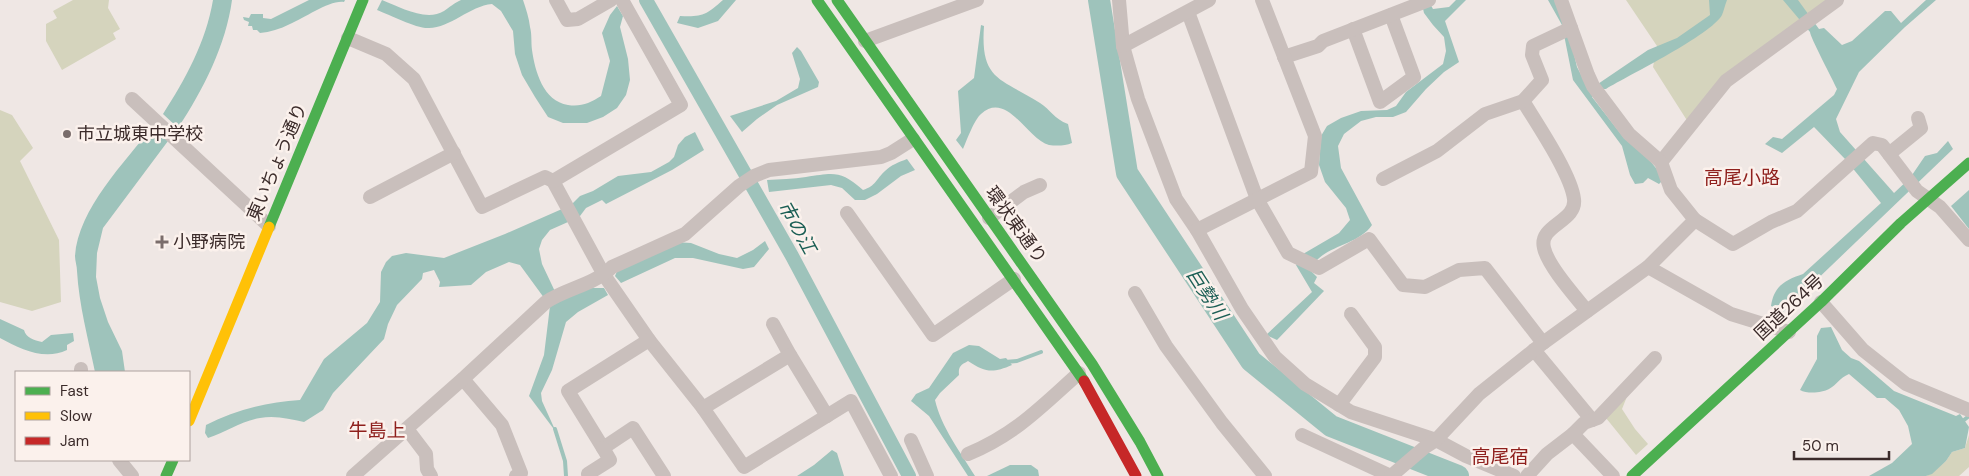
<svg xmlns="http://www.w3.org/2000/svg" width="1969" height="476" viewBox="0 0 1969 476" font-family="'DM Sans','Noto Sans JP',sans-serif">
<rect width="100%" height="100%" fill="#efe7e4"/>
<!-- green -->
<g fill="#d5d4bd">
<polygon points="73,0 109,0 108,8 120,29 113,33 116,39 62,70 46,41 46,24 57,18 53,11"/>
<polygon points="1626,0 1832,0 1688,122 1653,67 1657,46"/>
<polygon points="0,110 12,115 33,148 20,161 59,240 61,302 32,311 0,302"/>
<polygon points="1628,394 1622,409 1635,429 1648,444 1636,455 1606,418"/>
<polygon points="1969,435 1969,467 1959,476 1926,476 1932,473 1946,461 1952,452 1965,448"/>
</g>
<!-- water -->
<g fill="#9ec3bb">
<path d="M213,0H232C226,45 203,90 178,128L163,114C185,80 206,42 213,0Z"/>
<path d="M309,0H345L344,2C329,0 305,18 290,24C280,29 270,32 260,33L257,30H253L252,26H248L249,22L244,20L243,17L249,18L251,14H263V18L271,19Z"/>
<path d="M382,0C400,7 426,22 444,11C450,7 454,3 461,0H523C526,9 529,18 530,27C532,34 531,42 532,50C535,71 543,101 568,105C581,107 590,103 601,96L610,61L602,33L610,15L617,6L623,16L620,27L628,59L630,80L626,95L617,108L603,117L587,123H563L548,117L535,97L522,75L515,54L513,31L501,11L492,4C470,6 450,28 429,28C417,29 390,15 377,10Z"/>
<path d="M723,0H736L718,21L698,28L677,23L680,16C703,17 706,15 723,0Z"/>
<path d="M1421,0H1428L1433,9L1449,7L1456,0H1466L1445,21L1459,62L1444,72L1426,89L1406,112L1393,117H1376L1361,121L1344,134L1338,146L1341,168L1372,225C1357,247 1321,245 1310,270L1317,277L1314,283L1324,291L1277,340L1266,335L1312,292L1296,265L1303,254L1339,233L1350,220L1346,208L1325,182L1319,165L1321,136L1327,126L1341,118L1361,111L1387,110L1396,106L1406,92L1443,64L1446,51L1444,37L1433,25L1424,13Z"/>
<path d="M1548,0H1556L1570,37L1577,67L1589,90L1648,50L1677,38L1710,15L1709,0H1727C1725,5 1724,10 1722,15C1711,35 1629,75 1606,89H1601L1592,97L1624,138L1637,145L1660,173L1663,180L1659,184L1648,178L1643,183L1635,184L1630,175L1622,146L1573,80L1562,25Z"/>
<path d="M1783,0H1798L1819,29L1824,28L1842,45L1852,41L1885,11H1891L1901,23L1926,0H1936L1905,27L1859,72L1836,119L1840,132L1894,193L1910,178L1925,156L1937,153L1948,141L1953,149L1783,312L1771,306C1774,286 1785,280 1803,274L1881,203L1846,160L1814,127L1782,153L1765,144L1773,137L1782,139L1834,95L1837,89C1833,80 1810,37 1810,32Z"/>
<path d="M981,25L984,26C980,81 1001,78 1040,103C1051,110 1054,119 1068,124L1072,143C1065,146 1056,146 1049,145C1028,140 1007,90 981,114C974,120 967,140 963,149L956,140L961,133L958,91L974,78Z"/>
<polygon points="797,47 801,51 819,82 818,87 777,105 757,119 742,132 730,116 776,101 798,88 800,79 792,53"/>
<path d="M153,126L168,141L103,228L97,253L96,277L100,298L108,322L122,351L125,372H95C88,338 79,305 77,271C77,266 75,261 75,256C78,209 125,162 153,126Z"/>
<path d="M695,132L704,150L672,170L606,204L602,200L586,208L580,216L568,222L550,230L542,240L539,249L542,264L559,300L591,288H604L608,295L578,312L566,322L552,370L541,393L542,401L556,432L529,396L544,355L550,306L520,265L509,262L486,272L471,285L439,287L440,282L434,270L423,273L422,279L397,305L388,324L384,339L333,393L323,410L304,422C290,419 275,415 260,418C242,421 226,432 208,438L205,433L206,425C235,410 267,402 300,400L324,359L367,323L380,302L381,272L386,262L392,256L406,253L444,258L505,234L562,209L572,204L580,196L593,191L618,176L651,172L669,162L674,157L678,145L685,137Z"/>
<path d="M907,159L915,170L901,176L877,194L865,200H855L842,188L831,185L769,192L767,180C780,179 793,179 806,177C834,173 840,170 863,190C876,186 876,179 885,171C891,165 899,162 907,159Z"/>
<polygon points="1969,190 1969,229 1951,206"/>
<polygon points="765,241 769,249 754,267 743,269 693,258 675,258 621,283 615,276 618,269 675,242 691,243 719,254 737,258 753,250"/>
<path d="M0,319L24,330C26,338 34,340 42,342L51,335L73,333L74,341L67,345V350C44,361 21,349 0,338Z"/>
<path d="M1831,327L1842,350L1851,358L1859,361L1894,391L1956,416L1960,414L1969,427L1965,448L1952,452L1946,461L1932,474L1926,476H1869L1892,463L1912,444L1908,426L1899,410L1885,398H1877L1849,374C1839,378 1837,385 1829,389C1822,393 1807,394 1800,390L1817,359V336L1821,328Z"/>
<path d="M969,345L979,346L1000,359L1006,358L1012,365C993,373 986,373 968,361C961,365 958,366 959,375L940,393L935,400C941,427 961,453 975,476H968L929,416L911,401L916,394L929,388L953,353Z"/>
<polygon points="832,450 837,453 844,476 797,476 814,465"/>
<polygon points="1010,465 1031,465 1038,470 1039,476 987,476"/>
</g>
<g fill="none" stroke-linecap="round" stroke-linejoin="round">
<!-- stream -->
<g stroke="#9ec3bb" stroke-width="4">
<polyline points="1005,362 1017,361 1041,352"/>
<polyline points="1964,420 1969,416"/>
<polyline points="555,429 565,461 566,476"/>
</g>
<!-- canal -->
<polyline stroke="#9ec3bb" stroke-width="14" points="646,0 792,256 909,476"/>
<!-- river -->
<polyline stroke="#9ec3bb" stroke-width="22" points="1099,0 1127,173 1251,361 1331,426 1458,476"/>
<!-- street -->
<g stroke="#c9bfbc" stroke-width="14">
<polyline points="556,0 567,20 578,19 611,0"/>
<polyline points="1119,0 1123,46 1138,99 1176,199 1197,230 1242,309 1275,357 1305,384 1351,412 1436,440 1466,456 1514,476"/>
<polyline points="1188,12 1257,199 1288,253 1319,268 1369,239 1403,285 1425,287 1459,270 1485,268 1543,343"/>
<polyline points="1353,29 1380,102 1414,77 1391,15"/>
<polyline points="348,38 386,54 414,79 482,207 545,177 553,181 604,275 649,340 703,408 744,467 851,401 891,476"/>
<polyline points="865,41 977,0"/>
<polyline points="1123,46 1209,0"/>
<polyline points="1284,57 1318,46 1323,41 1429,0"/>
<polyline points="132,99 269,226"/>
<path d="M1523,101C1537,124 1571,174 1574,199C1577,222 1538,225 1544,248C1548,266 1575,296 1587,311"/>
<polyline points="1889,154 1921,128 1918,118"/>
<polyline points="1661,162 1726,81 1837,0"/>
<polyline points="1383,179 1437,151 1485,114 1523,101 1542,80 1532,55 1533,46 1571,28"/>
<polyline points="553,181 681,105 622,0"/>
<polyline points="370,197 454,153"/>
<polyline points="847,213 933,335 1014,279"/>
<polyline points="989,218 1024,192 1040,185"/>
<polyline points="1695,220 1733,244 1771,222 1797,211 1873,143 1882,145 1917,191 1940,207 1969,240"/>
<polyline points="1197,230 1311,172 1315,136 1262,0"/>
<polyline points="1648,267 1731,314 1789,332"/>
<polyline points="1135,293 1166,346 1222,423 1265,476"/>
<polyline points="1821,302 1863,350 1906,384 1969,410"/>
<polyline points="773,324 790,355"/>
<polyline points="649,340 568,391 603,448 633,428 664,476"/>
<polyline points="1534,350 1592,420"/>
<polyline points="81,369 81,372"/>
<polyline points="463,379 502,425 521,473 516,476"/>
<polyline points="1339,405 1375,357 1375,347 1351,314"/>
<polyline points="703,408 790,355 827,416"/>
<polyline points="407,429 426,454 427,469 431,476"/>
<polyline points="1573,434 1584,423 1598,418 1655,358"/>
<polyline points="1302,435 1391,476"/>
<polyline points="911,440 927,476"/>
<path d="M968,454C1016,434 1041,407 1079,373"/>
<polyline points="119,460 132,476"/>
<polyline points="588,474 610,460 603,448"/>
<path d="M353,476L465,377L546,302C567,288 594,285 612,267L685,234L739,186L754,176L769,170L881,157L891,153L913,139"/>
<polyline points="1391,476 1425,447 1436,440 1479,394 1543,343 1648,267 1695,220 1671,190 1661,162 1629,134 1593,86 1588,75 1561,0"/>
<polyline points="1527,476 1547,454 1573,434 1613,476"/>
</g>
<!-- fast -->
<g stroke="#4caf50" stroke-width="11">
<polyline points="817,0 1084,381"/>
<polyline points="837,0 1092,364 1140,442 1158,476"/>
<polyline points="269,227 363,0"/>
<polyline points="166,476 173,460"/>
<polyline points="1632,476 1821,302 1901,223 1969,163"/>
</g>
<!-- slow -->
<polyline stroke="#ffc107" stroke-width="11" points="189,421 269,227"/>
<!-- jam -->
<polyline stroke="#c62828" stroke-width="11" points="1084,381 1136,476"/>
</g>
<!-- markers -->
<g fill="#7a6d6b" stroke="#fbf1ec" stroke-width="2">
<circle cx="67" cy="134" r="5"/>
<path d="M159.5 234.5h5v5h5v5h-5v5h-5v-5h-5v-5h5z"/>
</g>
<g text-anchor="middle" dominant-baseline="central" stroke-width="5" stroke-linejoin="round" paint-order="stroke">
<!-- poi labels -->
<g font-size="18" fill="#3b2b2a" stroke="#fbf1ec" text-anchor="start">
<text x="77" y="134">市立城東中学校</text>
<text x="173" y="242">小野病院</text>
</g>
<!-- street labels -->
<g font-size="18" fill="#3b2b2a" stroke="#fbf1ec">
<text transform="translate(277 162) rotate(-67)">東いちょう通り</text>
<text transform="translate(1016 225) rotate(54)">環状東通り</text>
<text transform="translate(1789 307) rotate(-43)">国道264号</text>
</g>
<!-- neighbourhood labels -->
<g font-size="19" fill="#8f201d" stroke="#fbf1ec">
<text x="1742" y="177">高尾小路</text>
<text x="377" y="430">牛島上</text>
<text x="1500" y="456">高尾宿</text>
</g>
<!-- water labels -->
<g font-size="19" font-style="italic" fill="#1c5f55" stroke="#fbf1ec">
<text transform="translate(797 227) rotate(61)">市の江</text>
<text transform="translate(1207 294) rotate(57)">巨勢川</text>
</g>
</g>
<!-- legend -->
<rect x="15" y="371" width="175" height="90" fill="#fbf1ec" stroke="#aea29e"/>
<rect x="25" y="387" width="25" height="8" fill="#4caf50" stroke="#aea29e"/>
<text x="60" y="396" font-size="15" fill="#3b2b2a">Fast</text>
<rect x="25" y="412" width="25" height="8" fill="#ffc107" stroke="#aea29e"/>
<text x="60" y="421" font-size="15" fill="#3b2b2a">Slow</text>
<rect x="25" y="437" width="25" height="8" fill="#c62828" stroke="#aea29e"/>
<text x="60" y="446" font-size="15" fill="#3b2b2a">Jam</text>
<!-- scale -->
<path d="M1794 451v8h95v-8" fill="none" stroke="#3b2b2a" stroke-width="2.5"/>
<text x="1802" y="451" font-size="15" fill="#3b2b2a" stroke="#fbf1ec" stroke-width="4" paint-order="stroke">50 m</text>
</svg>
